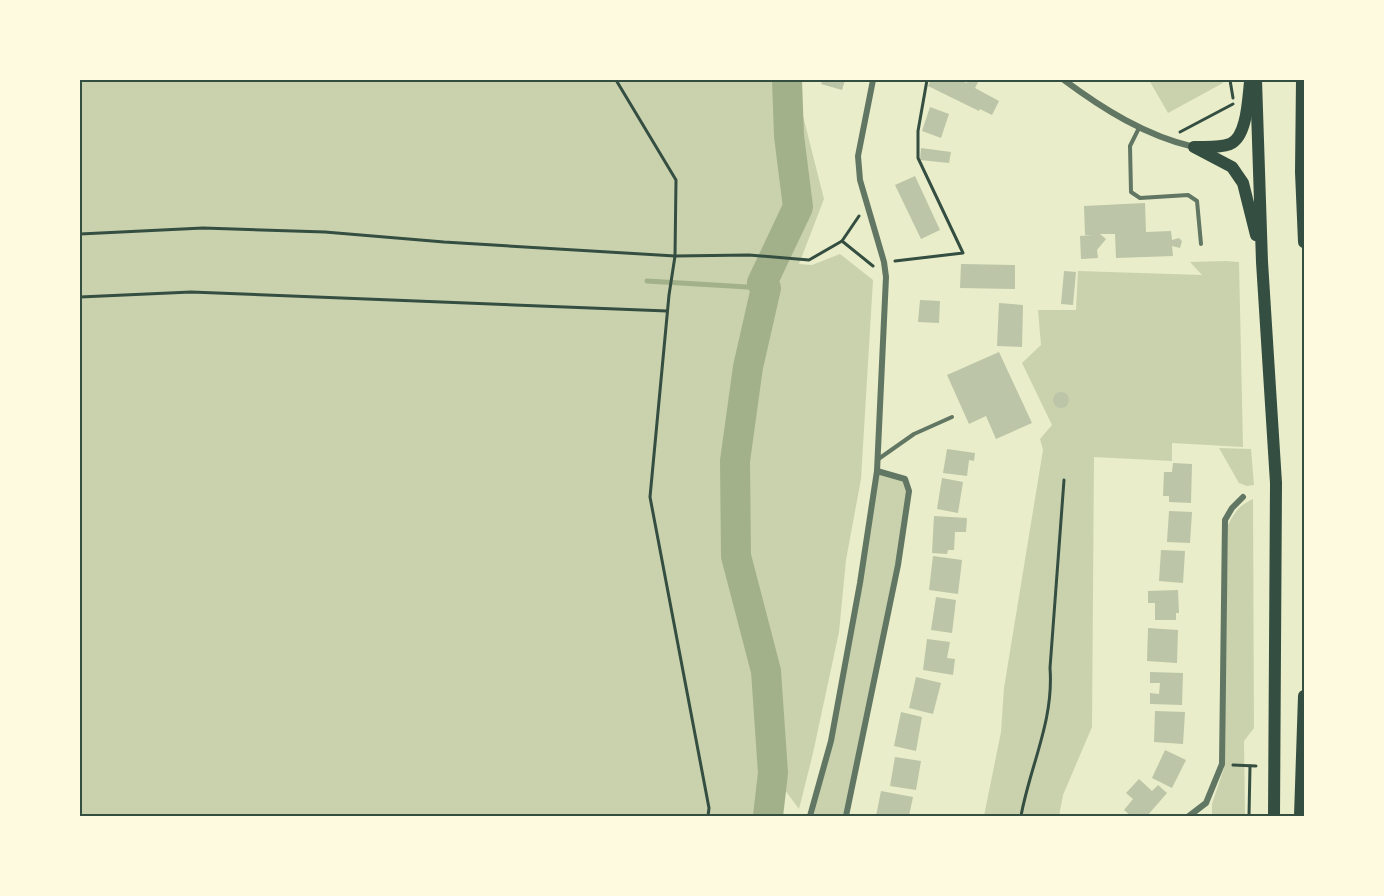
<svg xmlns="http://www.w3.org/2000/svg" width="1384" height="896" viewBox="0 0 1384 896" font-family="Inter,sans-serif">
<rect width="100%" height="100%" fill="#e9edc9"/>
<!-- green -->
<g fill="#cad2ad">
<polygon points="80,80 799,80 803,116 824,199 799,264 812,265 840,254 873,280 861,479 846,560 839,632 813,753 799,809 773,774 768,816 80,816"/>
<polygon points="1149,80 1223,80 1223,83 1168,113"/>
<polygon points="1226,261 1239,262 1243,447 1172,443 1172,461 1094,457 1092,727 1063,795 1059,816 984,816 1001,732 1004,688 1043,450 1040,439 1052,425 1022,363 1041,345 1038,310 1076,310 1078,271 1202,275 1190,262"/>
<polygon points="1219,448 1251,449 1254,485 1247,486 1239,483"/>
<polygon points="877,471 905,479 909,491 898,565 846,816 810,816 831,741"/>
<path d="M1253,499L1254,728L1244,741L1245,816H1212V804L1224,768L1228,525C1235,511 1240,505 1253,499Z"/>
</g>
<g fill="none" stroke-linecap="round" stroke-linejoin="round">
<!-- stream -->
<polyline stroke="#a3b18a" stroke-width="5" points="647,281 766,288"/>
<!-- river -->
<polyline stroke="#a3b18a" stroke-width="30" points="768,816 773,773 766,671 736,556 735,461 748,367 766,288 762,283 798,207 789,136 787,80"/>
</g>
<!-- building -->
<g fill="#bcc5a7">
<polygon points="823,80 845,80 842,90 821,84"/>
<polygon points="931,80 958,80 967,83 968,80 973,80 978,82 975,88 999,101 992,115 980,109 979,111 928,86"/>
<polygon points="930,107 949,114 941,138 922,131"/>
<polygon points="921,148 951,152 949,163 920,160"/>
<polygon points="915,176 940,230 921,239 895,185"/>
<polygon points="1145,203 1146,232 1171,231 1172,240 1179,238 1182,241 1180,248 1172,246 1173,256 1116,258 1115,234 1100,234 1106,239 1097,250 1098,258 1081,259 1080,236 1092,235 1085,235 1084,206"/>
<polygon points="961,264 1015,265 1015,289 960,288"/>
<polygon points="1064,271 1076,272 1073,305 1061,304"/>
<polygon points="920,300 940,301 939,323 918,322"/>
<polygon points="999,303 1023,305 1022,347 997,346"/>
<polygon points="999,352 1032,423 996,439 986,416 969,424 947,375"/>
<circle cx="1061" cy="400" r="8"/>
<polygon points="947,449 975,453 974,461 969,460 967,476 943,473"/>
<polygon points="1173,463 1192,464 1191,503 1169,502 1169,496 1163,496 1164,472 1172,472"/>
<polygon points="942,478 963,482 958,513 937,509"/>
<polygon points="1169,511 1192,512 1190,543 1167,542"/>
<polygon points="934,516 967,518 966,532 955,532 954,550 948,550 947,554 932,553"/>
<polygon points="1161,550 1185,551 1183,583 1159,581"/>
<polygon points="933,556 962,560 958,594 929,590"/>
<polygon points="1178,590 1179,613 1176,613 1176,620 1155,620 1155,603 1148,603 1148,591"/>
<polygon points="936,597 956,600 952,633 931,630"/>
<polygon points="1148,628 1178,630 1177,663 1147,661"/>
<polygon points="927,639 950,642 947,658 955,659 953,675 923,670"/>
<polygon points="1150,672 1183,673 1182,705 1150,704 1150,693 1159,694 1160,683 1150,683"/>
<polygon points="916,677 941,683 933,714 909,708"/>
<polygon points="1155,711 1185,712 1183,744 1154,742"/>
<polygon points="901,712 922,717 916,751 894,746"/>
<polygon points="1165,750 1186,760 1172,788 1152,778"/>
<polygon points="895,757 921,761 916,790 890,786"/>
<polygon points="1139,779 1152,791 1158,785 1167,793 1147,816 1131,816 1124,810 1133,799 1126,793"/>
<polygon points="881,791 913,797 909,816 876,816"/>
</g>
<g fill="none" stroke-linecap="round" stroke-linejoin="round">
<!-- path -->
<g stroke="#344e41" stroke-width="3">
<polyline points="616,80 676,180 675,256 669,295 650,497 709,808 708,816"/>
<polyline points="1230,80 1233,98"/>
<polyline points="1180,132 1233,104"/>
<polyline points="80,234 203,228 325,232 444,242 675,256 749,255 809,260 842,241 859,216"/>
<polyline points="842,241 873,266"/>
<polyline points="895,261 963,253 918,158 918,131 927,80"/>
<polyline points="80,297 191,292 667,311"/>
<polyline points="1233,765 1256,766"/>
<path d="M1021,816C1030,766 1054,721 1050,668L1064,480"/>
<polyline points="1249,816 1250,766"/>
</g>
<!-- service -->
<g stroke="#617663" stroke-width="4">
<polyline points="1139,128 1130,146 1131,192 1140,198 1188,195 1197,201 1201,244"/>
<polyline points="877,460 914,434 952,417"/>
</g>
<!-- minor -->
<g stroke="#617663" stroke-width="6">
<path d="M1064,80C1103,109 1146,136 1194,147"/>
<polyline points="810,816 831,741 860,583 877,471 886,277 884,262 860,180 858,156 873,80"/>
<polyline points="846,816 898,565 909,491 905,479 877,471"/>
<polyline points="1189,816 1206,803 1222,764 1225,520 1232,508 1243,497"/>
</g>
<!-- trunk -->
<g stroke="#344e41" stroke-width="12">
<polyline points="1256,80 1262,262 1276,483 1274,816"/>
<polyline points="1302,80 1301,172 1304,242"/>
<polyline points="1194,147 1232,167 1243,183 1256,235"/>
<path d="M1196,147C1207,147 1219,148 1230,144C1247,137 1248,99 1250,82"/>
<polyline points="1300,816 1304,696"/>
</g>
</g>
<!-- border -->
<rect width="1384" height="896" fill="none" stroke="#fefae0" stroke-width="162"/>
<rect x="81" y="81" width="1222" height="734" fill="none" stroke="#344e41" stroke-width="2"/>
</svg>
